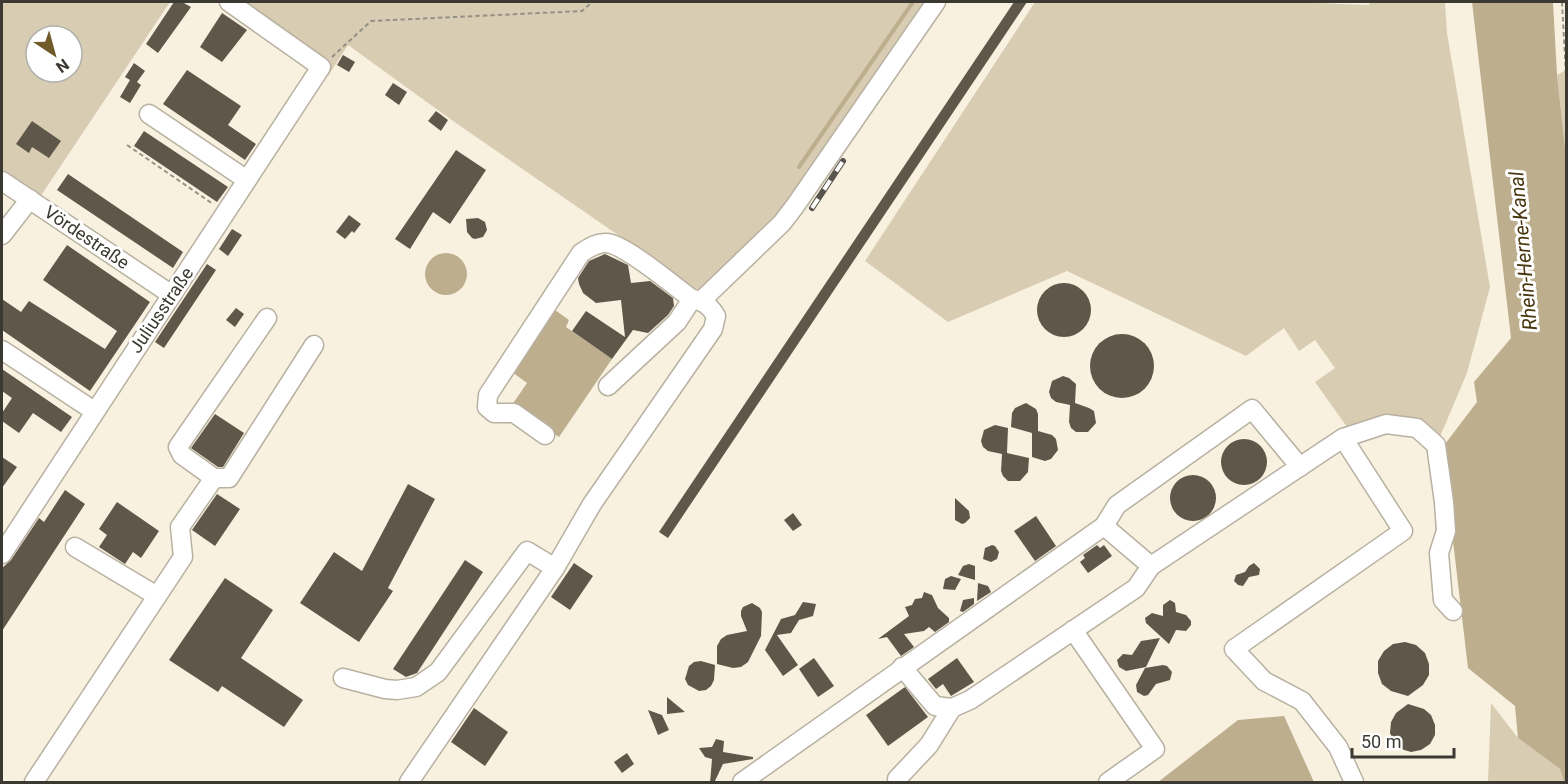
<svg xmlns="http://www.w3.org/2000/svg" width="1568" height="784" viewBox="0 0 1568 784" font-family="Roboto,sans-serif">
<rect width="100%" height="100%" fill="#f9f1e0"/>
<!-- green -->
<g fill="#d8ccb3" fill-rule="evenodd">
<path d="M2,2H170L40,197L2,173ZM36,36H72V72H36Z"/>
<polygon points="221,2 928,2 785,212 702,293 453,121 348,45 328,76"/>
<polygon points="1035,2 1287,2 1369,5 1370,2 1445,2 1447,33 1490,287 1467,373 1439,439 1420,418 1391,416 1347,427 1315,382 1335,368 1315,340 1299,351 1284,328 1246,356 1067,271 948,322 865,261"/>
<polygon points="1566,70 1566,156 1557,75"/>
<polygon points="1491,703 1518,738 1560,769 1564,782 1488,782"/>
</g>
<!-- water -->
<g fill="#bdae8e">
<polygon points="1472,2 1553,2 1557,75 1566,156 1566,782 1564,782 1560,769 1518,738 1515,706 1468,668 1442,448 1477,402 1474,382 1511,338"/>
<circle cx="446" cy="274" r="21"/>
<polygon points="555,310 569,320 566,327 612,359 559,437 512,405 527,383 512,372"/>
<polygon points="1284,716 1314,782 1158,782 1238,720"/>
</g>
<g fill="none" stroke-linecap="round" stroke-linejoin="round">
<!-- stream -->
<polyline stroke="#bdae8e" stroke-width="4" points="799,167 913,2"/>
</g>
<!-- building -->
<g fill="#5f584a">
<polygon points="174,2 182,2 191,7 158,53 146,44"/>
<polygon points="1014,2 1027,2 668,538 659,532"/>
<polygon points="222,13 247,30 222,62 200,47"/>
<polygon points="343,55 355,62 349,72 337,65"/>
<polygon points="134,63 145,71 137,82 141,85 130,103 120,97 130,80 125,77"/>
<polygon points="187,70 241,106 228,125 256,144 245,160 163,104"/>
<polygon points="393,83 407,92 399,105 385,95"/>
<polygon points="436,111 448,120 441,131 428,121"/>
<polygon points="32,121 61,141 49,158 32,147 29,153 16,144"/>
<polygon points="144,131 228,187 217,202 134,146"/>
<polygon points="456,150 486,170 450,224 433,212 410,249 395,239"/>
<polygon points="68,174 183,252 173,268 57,190"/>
<polygon points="349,215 361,224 354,233 352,231 345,239 336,232"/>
<polygon points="478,218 485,222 487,230 483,237 475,239 472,238 467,232 466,219"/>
<polygon points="232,229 242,235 228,256 219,249"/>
<polygon points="67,245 150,302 90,391 2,330 2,299 21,312 29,301 105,349 117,331 43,280"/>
<polygon points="605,254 628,265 631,283 650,281 673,298 674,306 668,315 648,333 633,330 612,359 572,331 586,311 625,337 621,300 596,303 583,293 579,284 578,278 589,261"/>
<polygon points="207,264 216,270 164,348 155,342"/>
<circle cx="1064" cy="310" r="27"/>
<polygon points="236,308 244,314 235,327 226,320"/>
<circle cx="1122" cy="366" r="32"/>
<polygon points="2,369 72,417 61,432 33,413 19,433 2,421 2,413 12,398 2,391"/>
<polygon points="1063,376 1069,378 1076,384 1075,403 1089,408 1094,411 1096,423 1088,432 1076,432 1071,428 1069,422 1070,405 1056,402 1051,398 1049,392 1052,381"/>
<polygon points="1026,403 1036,409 1038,414 1038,431 1052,435 1056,439 1058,450 1051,459 1045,461 1032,457 1032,433 1011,427 1012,413 1015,408"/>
<polygon points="215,414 244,433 223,467 218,467 191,448"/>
<polygon points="995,425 1008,428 1007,453 1029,458 1028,472 1020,481 1008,481 1003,476 1001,471 1002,454 988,451 983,447 981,441 984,430"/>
<circle cx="1244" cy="462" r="23"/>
<polygon points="2,457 17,467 2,488"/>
<circle cx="1193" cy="498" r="23"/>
<polygon points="408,484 435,499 388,588 393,591 359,642 300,603 334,552 362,571"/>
<polygon points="65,490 85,504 2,631 2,568 11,560 39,518 44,522"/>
<polygon points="217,494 240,509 215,546 192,530"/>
<polygon points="955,498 969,511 970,518 965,523 962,524 955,520"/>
<polygon points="117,502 159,531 141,558 133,552 125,564 99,547 107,535 99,529"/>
<polygon points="793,513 802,525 793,531 784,520"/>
<polygon points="1036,516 1056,546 1035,561 1014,531"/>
<polygon points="992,545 995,546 999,552 997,559 991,562 983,559 985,548"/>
<polygon points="1097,545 1100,548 1104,545 1112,556 1088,573 1080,562 1085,558 1083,555"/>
<polygon points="465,560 483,572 417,673 406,677 393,669"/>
<polygon points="574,563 593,576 570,610 551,597"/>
<polygon points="1254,563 1260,569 1259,575 1249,577 1243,586 1238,585 1234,581 1236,575 1245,572 1249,566"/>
<polygon points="969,564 975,566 975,580 958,575 963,566"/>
<polygon points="951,576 961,579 955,590 943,589 945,579"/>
<polygon points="225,578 273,610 241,658 303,700 284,727 222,686 218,692 169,660"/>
<polygon points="978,583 988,586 991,592 977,601"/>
<polygon points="924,592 932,595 938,608 949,618 949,622 935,632 929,627 924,631 904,634 914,647 901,656 887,637 878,639 909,616 905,607 912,605 915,599 922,598"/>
<polygon points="974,598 974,604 963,612 960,611 963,600"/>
<polygon points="1170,600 1175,603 1176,612 1186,615 1191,621 1191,625 1186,631 1176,630 1169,644 1146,623 1145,618 1152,613 1163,616 1163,605"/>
<polygon points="803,602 816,604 813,616 799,620 791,633 777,635 798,665 783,676 765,650 781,619 795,615"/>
<polygon points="752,603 760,608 762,612 761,636 748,662 741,667 733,668 717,664 717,646 721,639 727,635 747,631 741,616 741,611 743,607"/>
<polygon points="1160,638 1146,667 1126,671 1119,667 1117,660 1123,654 1132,655 1141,641"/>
<polygon points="1405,642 1416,645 1425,653 1429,664 1429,675 1423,685 1408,696 1391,691 1382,684 1378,673 1378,661 1384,651 1393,644"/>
<polygon points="814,658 834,686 818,697 799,669"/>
<polygon points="957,658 974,682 951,696 943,684 936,689 928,679"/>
<polygon points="701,661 715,665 714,680 711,686 706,690 699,691 688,685 685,679 689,666 694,662"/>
<polygon points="1163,665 1167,666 1172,672 1170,680 1156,684 1148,695 1144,696 1137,692 1136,685 1145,668"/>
<polygon points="905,687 928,717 888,746 866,715"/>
<polygon points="667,697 685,712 667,714"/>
<polygon points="1408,704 1424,709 1431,715 1435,725 1435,735 1430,744 1421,750 1411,752 1401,749 1394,742 1390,733 1391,722 1396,713"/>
<polygon points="474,708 508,732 485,766 451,742"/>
<polygon points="648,710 662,715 669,730 658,735"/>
<polygon points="716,739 724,741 723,752 753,757 753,759 723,764 714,783 710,783 712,759 705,757 699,748 712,747"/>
<polygon points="627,753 634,764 622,773 614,762"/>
</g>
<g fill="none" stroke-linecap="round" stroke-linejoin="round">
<defs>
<g id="minor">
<polyline points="149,114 247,180"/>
<polyline points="2,181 172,295"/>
<polyline points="2,235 30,199"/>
<polyline points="702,300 782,223 795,206 936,2"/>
<polyline points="267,318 178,447 182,455 214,478 229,478 314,345"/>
<polyline points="2,350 94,411"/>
<polyline points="608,386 677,322 692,299"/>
<polyline points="1343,438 1403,531 1234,649 1264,681 1302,701 1338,747 1354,782"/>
<polyline points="1104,526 1151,566 1343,438 1386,424 1417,428 1436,445 1444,502 1446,531 1439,553 1443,600 1453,611"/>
<polyline points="75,547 157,596"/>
<polyline points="2,554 321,67 229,2"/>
<polyline points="1073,630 1155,749 1108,782"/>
<polyline points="902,667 935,706 952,708 970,700 1136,588 1151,566"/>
<polyline points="343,678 385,689 397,690 416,687 438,672 527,551 555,568"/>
<polyline points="34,782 183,557 180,527 214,478"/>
<path d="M409,782L555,568L592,504L713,329L716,316C710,306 704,301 692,299C674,286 626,245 607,243C597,242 589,248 581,253L488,395L487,407L494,413H514L545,435"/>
<polyline points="742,782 1104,526 1117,505 1252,409 1300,467"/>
<polyline points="899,782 897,779 929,745 952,708"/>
</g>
</defs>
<!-- minor casing -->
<use href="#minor" stroke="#b8b1a2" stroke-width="21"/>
<!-- path -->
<g stroke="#969186" stroke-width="2" stroke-dasharray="4.5 3" stroke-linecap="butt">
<polyline points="1562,2 1566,75"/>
<polyline points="332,57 371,21 582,11 592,2"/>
<polyline points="127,145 213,204"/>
</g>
<!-- minor -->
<use href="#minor" stroke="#fff" stroke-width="18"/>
<defs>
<polyline id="rail" points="812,208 843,161"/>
</defs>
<!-- rail casing -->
<use href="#rail" stroke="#59554e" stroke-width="6"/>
<!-- rail -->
<use href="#rail" stroke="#fff" stroke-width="4" stroke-dasharray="11" stroke-linecap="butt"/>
</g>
<g text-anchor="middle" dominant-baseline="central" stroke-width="6" stroke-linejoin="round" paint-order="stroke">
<!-- street labels -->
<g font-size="18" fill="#3c3933" stroke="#fff">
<text transform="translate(87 237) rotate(34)">Vördestraße</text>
<text transform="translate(161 310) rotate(-56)">Juliusstraße</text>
</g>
<!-- water labels -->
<g font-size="20" font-style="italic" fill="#48370e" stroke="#fff">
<text transform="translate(1523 251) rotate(-95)">Rhein-Herne-Kanal</text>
</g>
</g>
<!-- border -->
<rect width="1568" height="784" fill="none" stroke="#3c3933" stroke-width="6"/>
<!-- north arrow -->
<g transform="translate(54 54) rotate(144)"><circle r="28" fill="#ffffff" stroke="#b1b0ad" stroke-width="1.5"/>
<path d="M0-4.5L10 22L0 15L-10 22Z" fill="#715b2b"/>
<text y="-9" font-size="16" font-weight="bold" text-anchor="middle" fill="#3c3933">N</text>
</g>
<!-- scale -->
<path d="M1352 748v9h102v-9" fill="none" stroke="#3c3933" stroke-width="3"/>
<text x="1361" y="748" font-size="18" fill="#3c3933" stroke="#ffffff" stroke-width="4.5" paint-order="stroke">50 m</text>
</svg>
